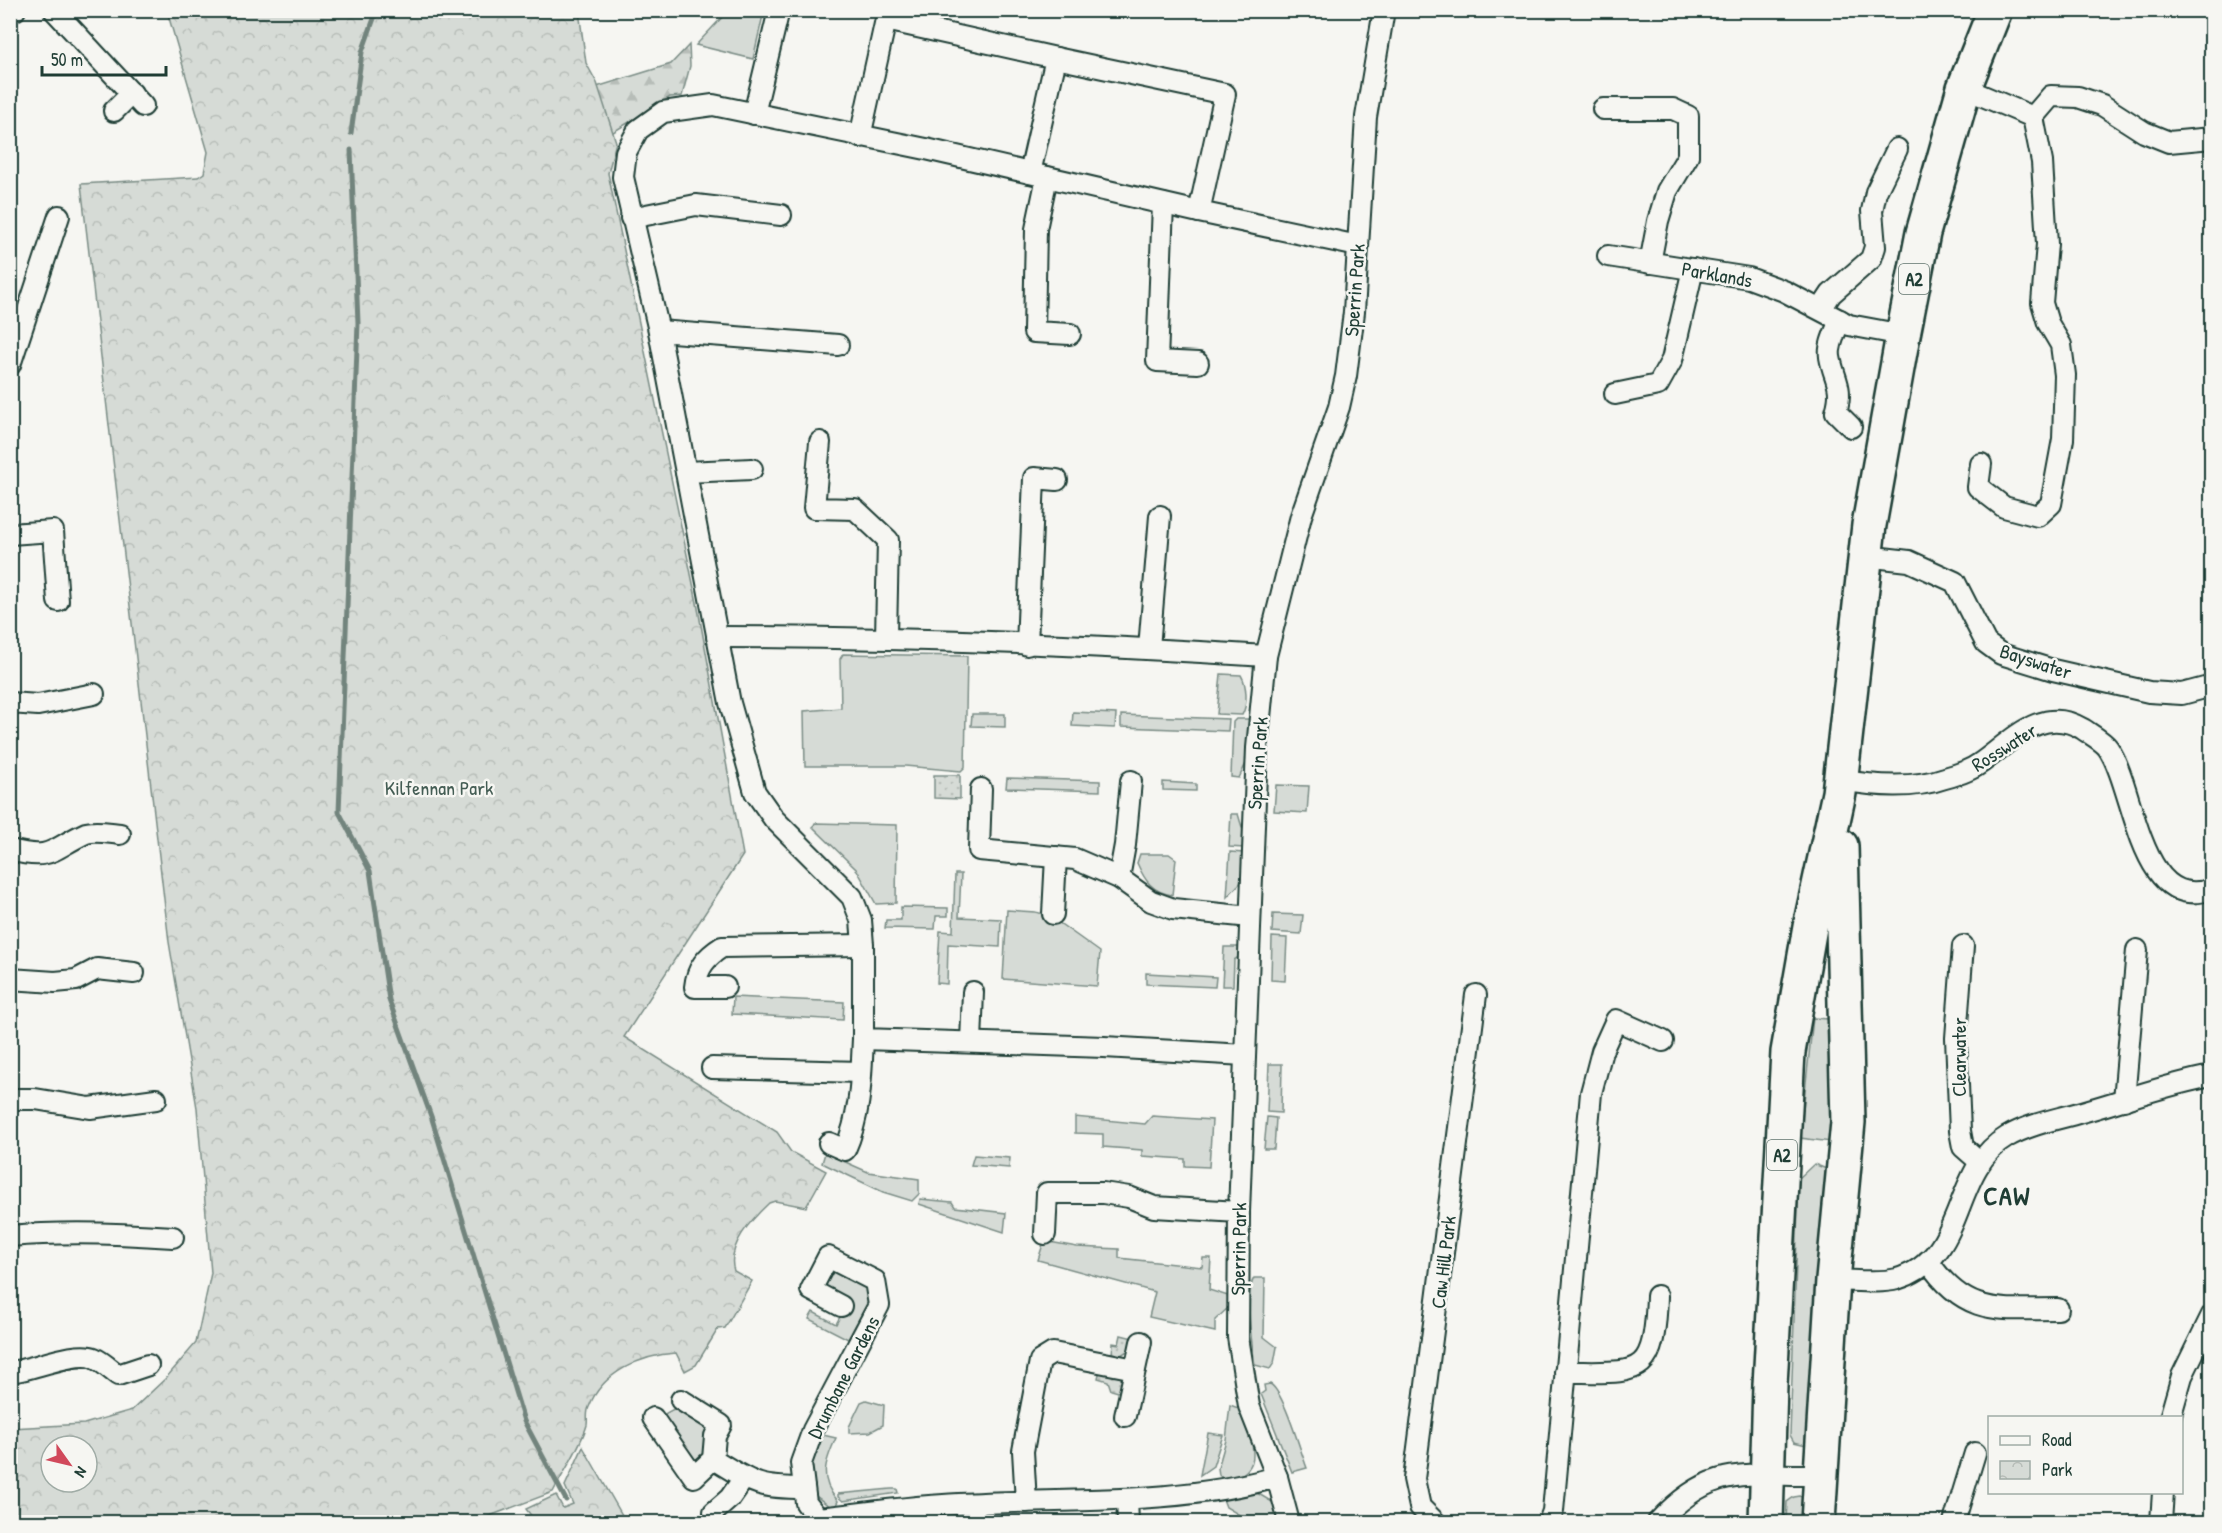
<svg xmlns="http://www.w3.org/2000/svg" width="2222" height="1533" viewBox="0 0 2222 1533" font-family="'Patrick Hand',sans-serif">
<defs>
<pattern id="forest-firs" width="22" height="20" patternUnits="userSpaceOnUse" patternTransform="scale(1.5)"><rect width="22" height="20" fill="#d6dbd6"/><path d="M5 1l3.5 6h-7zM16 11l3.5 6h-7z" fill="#b7bdb8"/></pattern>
<pattern id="park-crowns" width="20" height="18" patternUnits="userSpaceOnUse" patternTransform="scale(1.5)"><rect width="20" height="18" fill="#d6dbd6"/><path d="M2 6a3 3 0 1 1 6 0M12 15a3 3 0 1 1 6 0" fill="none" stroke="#b7bdb8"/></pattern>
<pattern id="garden-dots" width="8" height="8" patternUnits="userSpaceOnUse" patternTransform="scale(1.5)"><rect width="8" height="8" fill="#d6dbd6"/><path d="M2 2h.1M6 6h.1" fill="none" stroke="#b7bdb8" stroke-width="1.8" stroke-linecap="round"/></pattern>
</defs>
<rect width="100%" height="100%" fill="#f6f6f2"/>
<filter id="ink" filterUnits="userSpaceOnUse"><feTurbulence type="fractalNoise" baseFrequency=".0167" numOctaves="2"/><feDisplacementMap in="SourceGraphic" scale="12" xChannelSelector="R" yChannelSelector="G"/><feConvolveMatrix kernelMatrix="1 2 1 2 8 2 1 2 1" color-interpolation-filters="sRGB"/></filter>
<g filter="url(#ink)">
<!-- grass -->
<g fill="#d6dbd6" stroke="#7a8c85" stroke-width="1.5">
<polygon points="728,11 764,11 753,59 696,45"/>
<polygon points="843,654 967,656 965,767 961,771 905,766 805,766 804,711 841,708 840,659"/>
<path d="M1221,674L1241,675C1247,685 1248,705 1242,715L1217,714Z"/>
<polygon points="1073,712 1116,714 1115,728 1072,726"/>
<polygon points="972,714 1005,714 1005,727 971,726"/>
<polygon points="1121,715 1229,719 1228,731 1121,727"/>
<polygon points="1236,719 1249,719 1247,761 1239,778 1231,777 1233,722"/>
<polygon points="1007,778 1100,781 1100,791 1006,788"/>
<polygon points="1163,782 1196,784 1196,791 1163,790"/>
<polygon points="1276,785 1309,786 1307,813 1274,811"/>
<polygon points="1231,814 1238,814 1245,837 1244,848 1229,847"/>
<polygon points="815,823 897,825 896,903 876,904 857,870 813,827"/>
<polygon points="1230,852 1244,853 1243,880 1227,897"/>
<path d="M1140,854H1169L1176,859L1172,895C1152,892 1145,881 1137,863Z"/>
<polygon points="955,874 961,874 959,917 1001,919 1000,947 948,944 947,984 937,983 940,931 953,932"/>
<polygon points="901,907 948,908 948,916 936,916 935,929 885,928 886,920 901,920"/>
<polygon points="1007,910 1035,912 1048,915 1100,952 1097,986 1003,979"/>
<polygon points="1273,914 1303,915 1301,934 1272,932"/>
<polygon points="1272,937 1287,938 1285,981 1271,980"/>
<polygon points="1224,947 1240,947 1240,956 1234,960 1233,986 1222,986"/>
<polygon points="1146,973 1216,977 1215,987 1146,984"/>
<polygon points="733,997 844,1002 843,1020 732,1014"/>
<polygon points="1813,1018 1829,1019 1831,1142 1800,1138"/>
<polygon points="1269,1064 1282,1064 1281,1113 1267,1112"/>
<polygon points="1152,1116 1212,1120 1209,1167 1185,1166 1185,1159 1142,1156 1142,1150 1103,1147 1103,1134 1075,1133 1075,1117 1145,1124"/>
<polygon points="1267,1117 1276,1118 1274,1149 1264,1149"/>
<polygon points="825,1153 868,1172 919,1179 919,1194 912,1201 883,1192 822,1163"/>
<polygon points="974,1155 1010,1158 1009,1168 971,1165"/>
<polygon points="1814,1164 1829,1170 1810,1442 1806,1445 1794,1442 1790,1435 1799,1178"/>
<polygon points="920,1199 952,1202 955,1207 1006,1213 1004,1232 919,1204"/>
<polygon points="1044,1241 1077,1247 1119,1249 1119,1258 1202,1267 1203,1258 1211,1258 1209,1290 1228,1296 1228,1308 1215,1320 1215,1332 1149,1317 1155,1292 1038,1260"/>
<polygon points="834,1270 868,1285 868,1302 848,1339 809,1319 813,1312 836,1324 848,1302 828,1291 825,1282 829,1273"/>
<path d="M1254,1278H1265L1264,1337L1277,1347L1274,1363L1270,1369L1255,1365C1252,1345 1244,1295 1254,1278Z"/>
<path d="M1270,1384C1283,1390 1300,1450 1307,1468L1292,1472L1261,1394L1265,1391L1264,1385Z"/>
<polygon points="866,1400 884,1405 883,1425 870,1432 849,1433 849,1427 861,1402"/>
<path d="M1230,1405L1241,1409C1250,1440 1269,1470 1226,1481L1219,1475L1218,1468L1226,1440Z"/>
<polygon points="677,1407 708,1423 703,1459 692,1459 661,1416"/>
<polygon points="1208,1433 1223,1435 1213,1466 1200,1475"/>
<path d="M823,1435L836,1438C825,1462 818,1479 838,1501L835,1507C824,1507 821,1496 812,1495L810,1465Z"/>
<polygon points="891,1489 897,1489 898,1493 843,1501 838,1497 838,1494"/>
<polygon points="1257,1493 1274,1503 1281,1522 1251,1522 1226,1507 1223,1499"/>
<polygon points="1800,1496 1806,1500 1808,1522 1786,1522 1787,1502 1794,1497"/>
</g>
<!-- forest -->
<polygon fill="url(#forest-firs)" stroke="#7a8c85" stroke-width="1.5" points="689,45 690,66 682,96 670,97 597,142 590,89 671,64"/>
<!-- park -->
<g fill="url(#park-crowns)" stroke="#7a8c85" stroke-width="1.5" fill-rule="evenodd">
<path d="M167,11H579L586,63L597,83L616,142L608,173L697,603L743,855L624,1037L777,1132L791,1152L826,1171L806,1207L775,1201L769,1203C752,1219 726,1246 734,1271L752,1281L725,1328L718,1329L696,1365L685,1371L676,1353C642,1355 602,1372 589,1407C586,1413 588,1419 587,1425C581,1446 563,1473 553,1492L474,1522H18L11,1516V1428L84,1424L132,1410L166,1378L196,1343L211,1273L197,1108L169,942L81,184L198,177L204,173L208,152ZM51,1446H87V1482H51Z"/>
<polygon points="583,1447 626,1522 536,1522 526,1509 556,1495 563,1508 573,1504 565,1486"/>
</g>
<!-- garden -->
<g fill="url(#garden-dots)" stroke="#7a8c85" stroke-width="1.5">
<polygon points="934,775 960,775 960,799 934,798"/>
<polygon points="1121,1335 1133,1338 1129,1350 1118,1357 1112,1354 1113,1343 1119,1344"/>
<path d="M1100,1370L1120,1375C1123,1381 1123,1387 1118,1392L1111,1390L1108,1381L1098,1378Z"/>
</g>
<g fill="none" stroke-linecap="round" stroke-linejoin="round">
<!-- stream -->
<g stroke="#72847d" stroke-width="5">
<polyline points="351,133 362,52 377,10"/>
<polyline points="351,150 358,323 339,812 370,871 389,1000 432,1119 524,1421 566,1500"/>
</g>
<defs>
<g id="minor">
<polyline points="54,10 143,106"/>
<polyline points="10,12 15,10"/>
<polyline points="886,20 1056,58 1030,173"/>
<polyline points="1056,58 1225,94 1199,212"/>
<polyline points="1964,88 2033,117 2051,96 2078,97 2102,105 2144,132 2169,142 2212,138"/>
<polyline points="1603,109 1673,109 1688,116 1688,156 1667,191 1658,221 1650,263"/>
<polyline points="114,111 132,93"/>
<polyline points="754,114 779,10"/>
<polyline points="860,137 888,10"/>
<polyline points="1047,177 1036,229 1034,332 1070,334"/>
<polyline points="1163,204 1157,361 1198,363"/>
<polyline points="631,218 696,205 781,215"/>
<polyline points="1608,256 1749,278 1784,291 1849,325 1903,335"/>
<polyline points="1821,309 1831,294 1871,259 1875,247 1872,211 1876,192 1897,149"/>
<path d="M1840,320C1836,331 1828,345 1830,357C1834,380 1844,386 1836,412L1851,427"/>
<polyline points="659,331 838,345"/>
<polyline points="10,365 59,216"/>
<polyline points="1615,394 1658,385 1672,360 1693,269"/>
<polyline points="820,442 814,508 855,509 888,540 886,637"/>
<polyline points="1981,464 1978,487 2004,507 2038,516 2051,504 2063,439 2065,375 2061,345 2048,323 2042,303 2047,244 2042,162 2033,117"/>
<polyline points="686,472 752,469"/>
<polyline points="10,534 53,531 58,601"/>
<polyline points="1865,556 1909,561 1955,582 1986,643 2001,654 2053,670 2149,692 2182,694 2212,686"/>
<path d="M717,637C900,637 1083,644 1266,656"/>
<polyline points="1027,645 1034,478 1057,480"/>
<polyline points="1149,648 1160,516"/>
<polyline points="10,703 38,705 94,694"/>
<path d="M1841,780C1873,786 1914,789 1945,778C1956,775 1970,771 1979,764C2009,744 2041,703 2083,729C2090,734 2103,741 2108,748C2136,789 2139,914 2212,889"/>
<polyline points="981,789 979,850 1075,859 1119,878 1151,901 1173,909 1250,917"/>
<path d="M10,850C53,861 51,849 86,833C95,830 110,833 120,834"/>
<polyline points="1119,878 1125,845 1131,781"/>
<polyline points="1053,914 1056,857"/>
<polyline points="1963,946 1956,1038 1960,1131 1963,1147 1979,1161"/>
<polyline points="10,979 55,982 76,980 97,969 134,973"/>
<path d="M725,987H695C697,968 706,957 722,947L863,945"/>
<polyline points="971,1042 973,992"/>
<polyline points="1245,1055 1104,1047 863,1039 863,945 861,920 852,897 774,819 755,792 730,703 659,331 623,177 626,152 638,130 663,112 713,105 926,149 1199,212 1358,246"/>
<polyline points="712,1068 861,1072"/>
<polyline points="10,1099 35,1099 90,1108 156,1099"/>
<polyline points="2124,1100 2137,950"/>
<path d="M829,1143L845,1150C861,1114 861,1077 863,1039"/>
<polyline points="1045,1234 1047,1193 1103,1193 1129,1197 1154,1207 1239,1212"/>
<path d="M10,1236C65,1231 119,1233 173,1237"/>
<path d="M1928,1261C1966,1317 1998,1309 2058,1309"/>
<path d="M1833,1280C1852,1280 1879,1284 1897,1279C1969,1257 1949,1171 2007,1137C2031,1123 2063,1118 2089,1110C2131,1098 2168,1084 2212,1076"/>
<path d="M10,1372C32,1370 76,1350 94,1358C103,1362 111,1370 118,1375L148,1365"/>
<path d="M1565,1372C1640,1372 1654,1380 1657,1296"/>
<polyline points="1125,1416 1141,1342"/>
<polyline points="653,1418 694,1477 713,1459 715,1436 721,1425 681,1400"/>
<polyline points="2170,1418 2182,1376 2212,1315"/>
<path d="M713,1459C753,1483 756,1488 804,1488"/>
<polyline points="1127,1499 1128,1522"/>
<polyline points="1026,1502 1023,1451 1040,1361 1053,1353 1135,1369"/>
<polyline points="714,1512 730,1498 744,1478"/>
<path d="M818,1518C865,1513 912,1506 959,1504C1065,1498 1172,1506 1277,1477"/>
<polyline points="818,1522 818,1518 806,1503 801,1463 813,1430 879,1305 875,1281 828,1257 811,1290 841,1306"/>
<polyline points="1289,1522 1277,1477 1249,1406 1238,1337 1239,1212 1257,748 1266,656 1301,516 1339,407 1346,376 1354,312 1366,117 1384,10"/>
<polyline points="1435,1522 1420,1507 1414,1479 1476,995"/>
<polyline points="1549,1522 1553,1511 1591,1093 1602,1051 1616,1020 1663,1041"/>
<path d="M1658,1522C1713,1463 1744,1476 1819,1475"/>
<polyline points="1954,1522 1975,1453"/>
<polyline points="2161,1522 2163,1492"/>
</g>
<g id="trunk">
<polyline points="1766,1522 1770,1385 1788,1052 1810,927 1839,793 1869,525 1903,335 1923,233 1964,88 1995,10"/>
<polyline points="1818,1522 1833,1280 1848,1122 1841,846"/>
</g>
</defs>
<!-- minor casing -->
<use href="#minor" stroke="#1f3d34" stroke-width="24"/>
<!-- trunk casing -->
<use href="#trunk" stroke="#1f3d34" stroke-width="38"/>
<!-- minor -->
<use href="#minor" stroke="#f6f6f2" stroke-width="20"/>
<!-- trunk -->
<use href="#trunk" stroke="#f6f6f2" stroke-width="33"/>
</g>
</g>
<g text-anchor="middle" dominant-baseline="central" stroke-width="5" stroke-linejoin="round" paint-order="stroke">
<!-- shield labels -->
<g fill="#f6f6f2" stroke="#60746d" stroke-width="1.5">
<rect x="1899" y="264" width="30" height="30" rx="4.5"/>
<rect x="1767" y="1140" width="30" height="30" rx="4.5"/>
</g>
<g font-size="18" font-weight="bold" fill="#1f3d34">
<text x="1914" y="279">A2</text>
<text x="1782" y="1155">A2</text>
</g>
<!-- street labels -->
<g font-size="20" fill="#1f3d34" stroke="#f6f6f2">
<text transform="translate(1717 274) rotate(10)">Parklands</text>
<text transform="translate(1354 290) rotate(-86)">Sperrin Park</text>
<text transform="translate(2036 661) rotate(18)">Bayswater</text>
<text transform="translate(2004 747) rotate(-32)">Rosswater</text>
<text transform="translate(1257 763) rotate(-86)">Sperrin Park</text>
<text transform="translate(1958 1057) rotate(-90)">Clearwater</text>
<text transform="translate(1238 1249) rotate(-89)">Sperrin Park</text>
<text transform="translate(1443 1262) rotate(-83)">Caw Hill Park</text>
<text transform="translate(843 1377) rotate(-63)">Drumbane Gardens</text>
</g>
<!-- park labels -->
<g font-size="20" fill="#445d54" stroke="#f6f6f2">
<text x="439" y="787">Kilfennan Park</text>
</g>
<!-- district labels -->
<g font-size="26" font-weight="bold" letter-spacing="1.5" fill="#1f3d34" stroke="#f6f6f2">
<text x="2007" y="1195">CAW</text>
</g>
</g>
<!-- margin -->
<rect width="2222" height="1533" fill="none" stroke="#f6f6f2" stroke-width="36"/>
<rect x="18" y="18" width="2186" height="1497" fill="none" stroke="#1f3d34" stroke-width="2" filter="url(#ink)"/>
<!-- legend -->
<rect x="1988" y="1416" width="195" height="78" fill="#f6f6f2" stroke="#a0aca6" stroke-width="1.5"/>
<rect x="2000" y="1436" width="30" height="9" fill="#f6f6f2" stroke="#a0aca6" stroke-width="1.5"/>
<text x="2042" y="1446" font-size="18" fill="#1f3d34">Road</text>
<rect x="2000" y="1461" width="30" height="18" fill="url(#park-crowns)" stroke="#a0aca6" stroke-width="1.5"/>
<text x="2042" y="1476" font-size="18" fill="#1f3d34">Park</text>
<!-- north arrow -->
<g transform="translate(69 1464) rotate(124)"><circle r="28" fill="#f6f6f2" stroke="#a0aca6" stroke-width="1.5"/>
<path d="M0-4.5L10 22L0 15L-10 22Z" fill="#d1495b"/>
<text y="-9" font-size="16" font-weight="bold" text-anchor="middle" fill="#1f3d34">N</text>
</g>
<!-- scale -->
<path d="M42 66v9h124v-9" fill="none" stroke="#1f3d34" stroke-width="3"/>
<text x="51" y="66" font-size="18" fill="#1f3d34" stroke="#f6f6f2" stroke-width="4.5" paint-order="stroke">50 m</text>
</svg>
